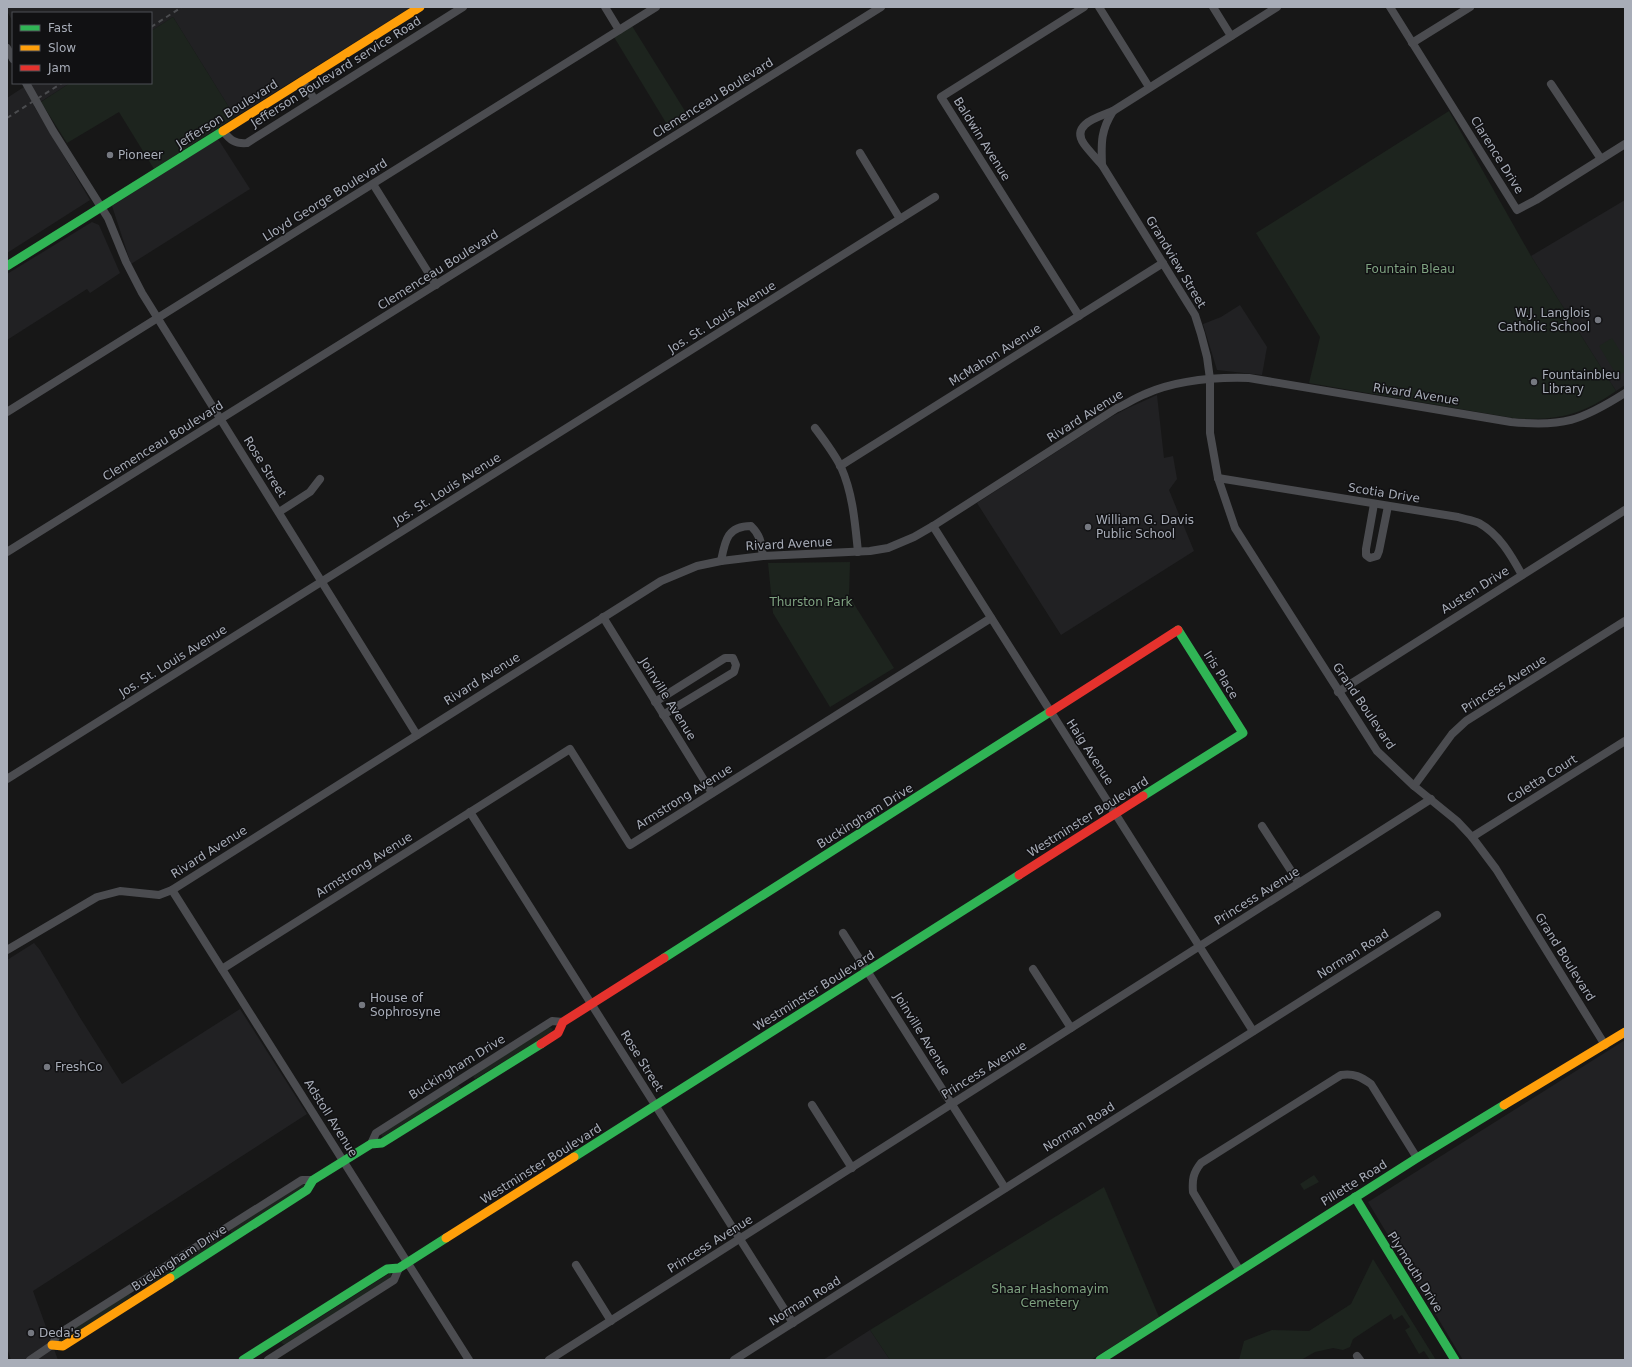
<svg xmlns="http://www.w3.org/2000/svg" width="1632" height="1367" viewBox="0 0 1632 1367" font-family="'DejaVu Sans',sans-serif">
<rect width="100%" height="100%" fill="#171717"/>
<!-- built -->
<g fill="#212123">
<polygon points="7,7 411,7 235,117 173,17 151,31 151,13 13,13 13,22 7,11"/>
<polygon points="30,83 70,83 34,106 90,200 7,253 7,98"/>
<polygon points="218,139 250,189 131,264 112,206"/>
<polygon points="1625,200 1625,385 1616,391 1531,256"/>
<polygon points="92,222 99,225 120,273 90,293 87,289 7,340 7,274"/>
<polygon points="1240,305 1267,347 1262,375 1217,370 1203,324 1221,317"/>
<polygon points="1157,395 1164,458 1173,456 1177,479 1169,490 1194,551 1061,635 977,503 1109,418 1128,408"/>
<polygon points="34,943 40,950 79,1016 122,1084 240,1009 307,1114 33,1291 58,1360 11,1360 7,1348 7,960"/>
<polygon points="1625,1040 1625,1360 1463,1360 1368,1202"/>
<polygon points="870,1330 890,1360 823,1360"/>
</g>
<!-- green -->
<g fill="#1d241e">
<polygon points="173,17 235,117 154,169 119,112 67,143 41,102 70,83 151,83 151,31"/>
<polygon points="632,26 690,119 671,131 614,37"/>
<path d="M1449,111L1531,256L1616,391C1580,416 1556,421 1513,418L1309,383L1320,337L1256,233Z"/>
<polygon points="1612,338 1625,359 1625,372 1617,376 1599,346"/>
<polygon points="850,562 849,596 894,668 830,707 773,613 768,563"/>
<polygon points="549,1027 553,1029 551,1033 475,1079 473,1077 475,1074"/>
<polygon points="457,1085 459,1086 461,1088 383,1137 381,1135 383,1132"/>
<polygon points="1314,1175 1319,1182 1304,1190 1300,1184"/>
<polygon points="301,1184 304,1184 305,1186 232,1233 230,1231 232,1228"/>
<polygon points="1104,1187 1159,1317 1091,1360 890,1360 870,1330"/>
<polygon points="215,1238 220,1241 146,1288 145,1285 146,1282"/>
<polygon points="1373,1259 1436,1360 1430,1360 1424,1351 1419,1354 1405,1330 1410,1327 1402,1315 1394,1320 1391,1314 1353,1339 1350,1347 1343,1350 1333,1348 1315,1352 1301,1360 1239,1360 1244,1341 1272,1330 1309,1331 1351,1304"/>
<polygon points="390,1273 392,1276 391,1279 286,1345 283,1344 281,1342"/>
<polygon points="128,1293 132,1296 62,1343 58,1341 59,1337"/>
</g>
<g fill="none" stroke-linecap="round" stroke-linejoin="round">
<!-- street -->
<g stroke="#4b4c50" stroke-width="8">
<polyline points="605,7 619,30"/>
<polyline points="1099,7 1149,87"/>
<polyline points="1213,7 1231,36"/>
<path d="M1277,7L1113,111C1101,130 1101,142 1102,165L1195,315L1201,334L1207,357L1210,379V433L1218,478L1235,528L1377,751L1414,786L1457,821L1472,837L1496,869L1605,1045"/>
<polyline points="1390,7 1517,210 1536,200 1625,144"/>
<polyline points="1412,43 1470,7"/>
<polyline points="7,48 13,59"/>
<polyline points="302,81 315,100"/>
<polyline points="26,83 53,131 108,218 126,262 142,293 417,735"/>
<polyline points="1551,84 1601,159"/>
<path d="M223,131C230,140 235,144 247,143L463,7"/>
<polyline points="860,153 900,219"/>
<path d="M1102,165C1096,158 1089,151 1084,144C1070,124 1099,117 1113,111"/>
<polyline points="373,184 436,285"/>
<polyline points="1079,316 941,97 1084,7"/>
<polyline points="7,412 656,7"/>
<path d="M815,428C824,440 834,453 841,467C853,494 855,523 858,552"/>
<polyline points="840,466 1163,263"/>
<path d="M1218,478L1458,517C1464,519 1473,520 1479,523C1499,534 1511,555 1522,575"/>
<polyline points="1374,504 1366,549 1366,555 1370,558 1377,556 1379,551 1388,506"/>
<polyline points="279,512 310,492 320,479"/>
<polyline points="933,526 1253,1031"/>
<polyline points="7,552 881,7"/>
<path d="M721,561C725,541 727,526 751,526C761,536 761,543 763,556"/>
<polyline points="603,617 712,793"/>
<polyline points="1338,692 1625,510"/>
<polyline points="655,702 725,658 733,658 736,665 734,672 663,715"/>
<polyline points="7,779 935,197"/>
<polyline points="1414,786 1452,734 1466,721 1625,621"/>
<polyline points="470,812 793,1323"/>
<polyline points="1262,826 1299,883"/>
<polyline points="1472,837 1625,741"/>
<polyline points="172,890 469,1360"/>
<polyline points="843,933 1005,1188"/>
<path d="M7,950L97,897L120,891L159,895L172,890L661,581L697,566L721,561L763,556L870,551L888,548L914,537L933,526L1117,408C1126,404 1135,398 1145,394C1177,380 1214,377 1249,378L1511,422C1563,427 1581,421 1625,393"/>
<polyline points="222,969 570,749 630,845 991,618"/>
<polyline points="1033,969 1071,1028"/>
<polyline points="812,1105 852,1168"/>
<polyline points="371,1144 376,1133 552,1021 563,1022"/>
<polyline points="576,1265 611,1321"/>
<path d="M1240,1271L1193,1192C1192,1180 1193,1173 1201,1163L1341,1075C1354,1073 1361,1077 1371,1084L1417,1158"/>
<polyline points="1357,1356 1360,1360"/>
<polyline points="30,1360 52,1345 57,1335 302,1180 313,1180"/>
<polyline points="268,1360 394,1280 399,1268"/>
<polyline points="549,1360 1431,799"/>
<polyline points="734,1360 1437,915"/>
</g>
<!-- fast -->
<g stroke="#30b455" stroke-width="9">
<polyline points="7,266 223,131"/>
<polyline points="1143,796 1243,733 1178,630"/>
<polyline points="664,958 1050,712"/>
<polyline points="574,1157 1019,875"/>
<polyline points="1355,1197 1455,1360"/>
<polyline points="170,1278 307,1190 313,1180 371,1144 382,1143 541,1044"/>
<polyline points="243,1360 387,1269 399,1268 446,1238"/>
<polyline points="1100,1360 1417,1158 1504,1105"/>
</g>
<!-- slow -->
<g stroke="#ff9f0a" stroke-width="9">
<polyline points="223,131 420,7"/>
<polyline points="1504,1105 1625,1032"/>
<polyline points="446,1238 574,1157"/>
<polyline points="52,1345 63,1346 170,1278"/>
</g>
<!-- jam -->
<g stroke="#e5322d" stroke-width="9">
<polyline points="1050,712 1178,630"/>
<polyline points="1019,875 1143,796"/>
<polyline points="541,1044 558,1033 563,1022 664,958"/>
</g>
<!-- rail -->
<g stroke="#4b4c4f" stroke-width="2" stroke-dasharray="5 4" stroke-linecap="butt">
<polyline points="151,27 182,7"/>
<polyline points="7,118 62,83"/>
</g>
</g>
<!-- markers -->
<g fill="#757880" stroke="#111113" stroke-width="1.5">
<circle cx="110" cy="155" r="4"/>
<circle cx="1598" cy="320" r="4"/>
<circle cx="1534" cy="382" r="4"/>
<circle cx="1088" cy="527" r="4"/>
<circle cx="362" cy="1005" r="4"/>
<circle cx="47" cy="1067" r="4"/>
<circle cx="31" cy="1333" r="4"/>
</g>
<g text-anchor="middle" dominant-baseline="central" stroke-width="3" stroke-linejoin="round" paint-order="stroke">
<!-- street labels -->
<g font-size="12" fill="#a8adb8" stroke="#111113">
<text transform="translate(336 72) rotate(-32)">Jefferson Boulevard service Road</text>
<text transform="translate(713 98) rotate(-32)">Clemenceau Boulevard</text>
<text transform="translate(227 114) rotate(-32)">Jefferson Boulevard</text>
<text transform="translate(982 139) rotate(58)">Baldwin Avenue</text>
<text transform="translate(1497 155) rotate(58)">Clarence Drive</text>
<text transform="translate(325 200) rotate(-32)">Lloyd George Boulevard</text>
<text transform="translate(1176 262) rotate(59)">Grandview Street</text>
<text transform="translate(438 270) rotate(-32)">Clemenceau Boulevard</text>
<text transform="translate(722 317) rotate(-32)">Jos. St. Louis Avenue</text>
<text transform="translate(995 355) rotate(-32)">McMahon Avenue</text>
<text transform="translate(1416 394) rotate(9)">Rivard Avenue</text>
<text transform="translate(1085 416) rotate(-32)">Rivard Avenue</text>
<text transform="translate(163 441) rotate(-32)">Clemenceau Boulevard</text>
<text transform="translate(265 467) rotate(58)">Rose Street</text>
<text transform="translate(447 489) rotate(-32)">Jos. St. Louis Avenue</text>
<text transform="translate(1384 493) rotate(9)">Scotia Drive</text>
<text transform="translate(789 544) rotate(-3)">Rivard Avenue</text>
<text transform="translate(1475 590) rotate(-32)">Austen Drive</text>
<text transform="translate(173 661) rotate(-32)">Jos. St. Louis Avenue</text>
<text transform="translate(1221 675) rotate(58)">Iris Place</text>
<text transform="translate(482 679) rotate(-32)">Rivard Avenue</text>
<text transform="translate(1504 684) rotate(-32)">Princess Avenue</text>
<text transform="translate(668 699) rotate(58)">Joinville Avenue</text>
<text transform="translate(1364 706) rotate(56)">Grand Boulevard</text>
<text transform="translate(1090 752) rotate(57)">Haig Avenue</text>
<text transform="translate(1542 779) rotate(-32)">Coletta Court</text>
<text transform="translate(684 797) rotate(-32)">Armstrong Avenue</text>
<text transform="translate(865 816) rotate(-32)">Buckingham Drive</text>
<text transform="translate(1088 817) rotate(-32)">Westminster Boulevard</text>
<text transform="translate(209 852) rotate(-32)">Rivard Avenue</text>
<text transform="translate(364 865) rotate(-32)">Armstrong Avenue</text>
<text transform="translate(1257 896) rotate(-32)">Princess Avenue</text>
<text transform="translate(1353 954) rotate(-32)">Norman Road</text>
<text transform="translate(1565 957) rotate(58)">Grand Boulevard</text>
<text transform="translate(814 991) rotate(-32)">Westminster Boulevard</text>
<text transform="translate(922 1034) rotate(58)">Joinville Avenue</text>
<text transform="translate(642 1061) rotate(58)">Rose Street</text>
<text transform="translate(457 1067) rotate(-32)">Buckingham Drive</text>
<text transform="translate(984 1070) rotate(-32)">Princess Avenue</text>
<text transform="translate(331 1118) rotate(58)">Adstoll Avenue</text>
<text transform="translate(1079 1127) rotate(-32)">Norman Road</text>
<text transform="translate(541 1164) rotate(-32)">Westminster Boulevard</text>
<text transform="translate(1354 1183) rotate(-32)">Pillette Road</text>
<text transform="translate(710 1244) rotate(-32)">Princess Avenue</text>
<text transform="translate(179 1258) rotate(-33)">Buckingham Drive</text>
<text transform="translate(1415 1272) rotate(58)">Plymouth Drive</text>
<text transform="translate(805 1301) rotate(-32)">Norman Road</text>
</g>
<!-- poi labels -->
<g font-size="12" fill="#a8adb8" stroke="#111113" text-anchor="start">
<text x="118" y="155">Pioneer</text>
<text x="1590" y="313" text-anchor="end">W.J. Langlois<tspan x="1590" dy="14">Catholic School</tspan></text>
<text x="1542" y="375">Fountainbleu<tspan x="1542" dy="14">Library</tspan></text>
<text x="1096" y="520">William G. Davis<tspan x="1096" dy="14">Public School</tspan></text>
<text x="370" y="998">House of<tspan x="370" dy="14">Sophrosyne</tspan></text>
<text x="55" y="1067">FreshCo</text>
<text x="39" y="1333">Deda's</text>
</g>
<!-- park labels -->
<g font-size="12" fill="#7fa381" stroke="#111113">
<text x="1410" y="269">Fountain Bleau</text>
<text x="811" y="602">Thurston Park</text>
<text x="1050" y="1289">Shaar Hashomayim<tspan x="1050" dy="14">Cemetery</tspan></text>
</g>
</g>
<!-- border -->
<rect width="1632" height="1367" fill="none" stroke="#a8adb8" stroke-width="16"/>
<!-- legend -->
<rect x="12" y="12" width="140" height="72" fill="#111113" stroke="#4d4f55"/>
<rect x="20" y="25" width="20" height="6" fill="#30b455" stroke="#4d4f55"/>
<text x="48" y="32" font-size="12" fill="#a8adb8">Fast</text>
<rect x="20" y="45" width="20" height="6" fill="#ff9f0a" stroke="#4d4f55"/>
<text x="48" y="52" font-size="12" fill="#a8adb8">Slow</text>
<rect x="20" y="65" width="20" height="6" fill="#e5322d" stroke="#4d4f55"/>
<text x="48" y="72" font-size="12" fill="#a8adb8">Jam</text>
</svg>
